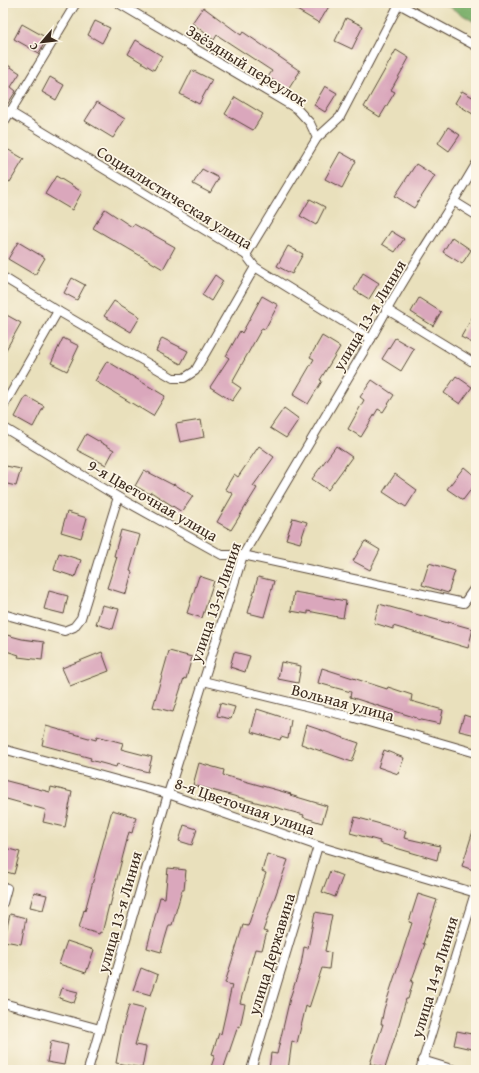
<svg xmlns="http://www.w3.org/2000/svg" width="479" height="1073" viewBox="0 0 479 1073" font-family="'Gentium Book Plus',serif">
<rect width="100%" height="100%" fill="#fcf5e5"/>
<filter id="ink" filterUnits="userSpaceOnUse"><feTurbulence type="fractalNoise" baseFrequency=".025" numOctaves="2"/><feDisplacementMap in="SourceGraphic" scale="8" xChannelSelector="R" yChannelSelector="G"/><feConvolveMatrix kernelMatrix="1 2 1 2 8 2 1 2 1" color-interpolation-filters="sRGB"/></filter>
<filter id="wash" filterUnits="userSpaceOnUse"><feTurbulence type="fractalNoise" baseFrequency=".012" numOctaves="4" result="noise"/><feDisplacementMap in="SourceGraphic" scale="16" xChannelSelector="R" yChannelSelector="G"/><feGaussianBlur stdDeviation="0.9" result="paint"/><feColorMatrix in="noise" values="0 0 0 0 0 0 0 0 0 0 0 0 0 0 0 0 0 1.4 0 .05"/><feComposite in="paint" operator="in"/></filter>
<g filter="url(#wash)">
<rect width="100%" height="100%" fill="#e9e0bc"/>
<!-- forest -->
<polygon fill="#7cb06c" stroke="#5c6d45" points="443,3 476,3 476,23"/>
<g id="blocks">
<!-- building -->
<g fill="#daa7bc">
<polygon points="285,3 331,3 319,23"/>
<polygon points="203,7 241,35 243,32 300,71 288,90 268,77 272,71 217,35 214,40 192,23"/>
<polygon points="346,18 363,26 352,49 335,41"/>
<polygon points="95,21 110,28 102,43 88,35"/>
<polygon points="22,24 47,38 39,53 14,39"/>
<polygon points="136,40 162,56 154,70 128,54"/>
<polygon points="396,50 409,58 391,90 395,92 380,117 364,107"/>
<polygon points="3,62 20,73 11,87 16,91 7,105 3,104"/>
<polygon points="192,70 212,80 199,104 180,94"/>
<polygon points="50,77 64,85 56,100 42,92"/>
<polygon points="325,86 337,93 325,112 314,105"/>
<polygon points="462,91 476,99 476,116 455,103"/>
<polygon points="235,97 263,114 253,130 225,114"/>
<polygon points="97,102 125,119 113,138 85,121"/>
<polygon points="448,127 460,135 449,151 438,143"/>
<polygon points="7,149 24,159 10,182 3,178 3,157"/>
<polygon points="340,152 356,161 342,188 325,179"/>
<polygon points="416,164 435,176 414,208 395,196"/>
<polygon points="202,169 219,178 210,193 193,184"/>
<polygon points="56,176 82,192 72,210 45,194"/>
<polygon points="310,199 325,207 316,225 300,216"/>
<polygon points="105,209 132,227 134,224 175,247 163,269 93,228"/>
<polygon points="391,231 404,239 395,252 382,244"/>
<polygon points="452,237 471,250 462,264 443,252"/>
<polygon points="18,242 45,258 35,275 8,259"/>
<polygon points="288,246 303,254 292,274 277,266"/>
<polygon points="363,273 379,283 369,299 354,290"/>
<polygon points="215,275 223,281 211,301 202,295"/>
<polygon points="72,278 85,285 77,300 64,293"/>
<polygon points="262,296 278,305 265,329 262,328 232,382 241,388 232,401 210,387 229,358 226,356 240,331 242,333"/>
<polygon points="419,298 441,312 433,326 411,312"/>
<polygon points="114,301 140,317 131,332 104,316"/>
<polygon points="476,311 476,345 461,337"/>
<polygon points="3,313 21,323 3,355"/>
<polygon points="322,336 340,347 320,380 322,381 308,404 293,395 314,359 310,357"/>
<polygon points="63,338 79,346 67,371 51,363"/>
<polygon points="162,338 188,351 181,364 156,351"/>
<polygon points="395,338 414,349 401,371 382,359"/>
<polygon points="107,361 165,396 153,416 95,381"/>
<polygon points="456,376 472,387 460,404 444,393"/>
<polygon points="372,380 394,395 383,412 378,409 361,437 348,429 364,400 360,397"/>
<polygon points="26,396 44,406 33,427 15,417"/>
<polygon points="284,408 299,419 286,438 270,428"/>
<polygon points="201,420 204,437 180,442 176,424"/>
<polygon points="86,434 114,450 106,465 77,450"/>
<polygon points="259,446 274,457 253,486 257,488 231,530 217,522 233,494 225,489 234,474 238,477"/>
<polygon points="336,446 352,457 328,490 312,479"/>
<polygon points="6,466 21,469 16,486 3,483"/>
<polygon points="464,467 476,477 476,483 463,500 447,489"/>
<polygon points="144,470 173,485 174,484 193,496 182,512 151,492 150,494 135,486"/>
<polygon points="395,474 417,490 406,507 383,492"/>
<polygon points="67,512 87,518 81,538 61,532"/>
<polygon points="293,518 307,522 300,543 286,539"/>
<polygon points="121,530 140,535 130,571 132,572 126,594 107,588 117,557 114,556"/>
<polygon points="365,541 380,550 370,570 353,561"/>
<polygon points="59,553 81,560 75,577 54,570"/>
<polygon points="429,563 455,571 448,593 422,585"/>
<polygon points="199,576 214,581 202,618 187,613"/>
<polygon points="258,577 274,581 264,617 248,613"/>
<polygon points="49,591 68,596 64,614 44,609"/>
<polygon points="294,592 346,601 343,618 308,611 308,614 291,611"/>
<polygon points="379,604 448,623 448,622 473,629 468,648 393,626 393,629 374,623"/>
<polygon points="102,605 119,609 113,629 96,624"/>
<polygon points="3,634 22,639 44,642 42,660 18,657 19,655 3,650"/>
<polygon points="169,651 192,657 186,679 184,678 173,712 153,707"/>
<polygon points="102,652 109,671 70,686 62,668"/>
<polygon points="234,652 250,656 245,672 230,667"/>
<polygon points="281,662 301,666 298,683 278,679"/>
<polygon points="322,668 387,689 388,687 412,695 411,701 443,710 440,724 417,719 417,718 350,697 351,692 318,683"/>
<polygon points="220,703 235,707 231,719 217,716"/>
<polygon points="257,709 291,720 288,739 281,737 280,740 251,732"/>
<polygon points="464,715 476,719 476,735 459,731"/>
<polygon points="306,725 359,743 352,762 301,744"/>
<polygon points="46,726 96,740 97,736 123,743 121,749 152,757 148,772 117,764 116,767 90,760 91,758 42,745"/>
<polygon points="384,750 404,758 398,774 378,767"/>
<polygon points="199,763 224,770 223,775 291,794 290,795 327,806 322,823 303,817 304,815 193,785"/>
<polygon points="3,780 50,792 51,787 72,792 65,827 43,822 46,810 3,798"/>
<polygon points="112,810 136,817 132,833 129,832 110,906 109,905 102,933 100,932 99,934 79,928 84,910 85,911"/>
<polygon points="355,817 406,831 404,838 440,846 437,860 379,843 380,841 350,833"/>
<polygon points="184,825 197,829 192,845 179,841"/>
<polygon points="473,831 476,832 476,871 462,866"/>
<polygon points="5,848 20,852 14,874 3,871 3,855"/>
<polygon points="267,854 288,860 263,931 267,932 262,950 255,949 240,1003 245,1004 240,1027 238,1026 223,1070 210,1070 215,1055 212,1054 219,1033 221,1034 232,985 225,983 243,925 248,926 266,873 262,871"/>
<polygon points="168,868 186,870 184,890 182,890 172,925 169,925 161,952 147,948 160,897 165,898"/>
<polygon points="330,871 343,876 335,897 322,892"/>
<polygon points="34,892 47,895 43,910 30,907"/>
<polygon points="418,894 437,900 423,944 425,944 411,982 413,982 408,999 406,999 398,1028 385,1068 370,1064 383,1024 381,1024 384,1009 412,923 409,922"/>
<polygon points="315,912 332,915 325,951 331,953 329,969 322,968 309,1008 306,1006 297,1043 292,1041 288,1070 269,1070 271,1053 277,1054 290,998 301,965 304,947 308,948"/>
<polygon points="10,914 26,918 21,944 4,941"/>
<polygon points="67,941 94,950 86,973 59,964"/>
<polygon points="141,968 158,975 151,995 133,990"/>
<polygon points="62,988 78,992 74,1003 59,998"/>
<polygon points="129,1005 145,1009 135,1045 146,1047 142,1068 116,1063 122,1030"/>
<polygon points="457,1031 476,1035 476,1050 454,1045"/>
<polygon points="51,1041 68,1045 64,1065 47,1062"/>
</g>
</g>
</g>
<g filter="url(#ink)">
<use href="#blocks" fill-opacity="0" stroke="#554536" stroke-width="1"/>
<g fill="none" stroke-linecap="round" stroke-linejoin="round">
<defs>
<g id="service">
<polyline points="118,3 297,109 310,123 317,138 246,255"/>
<polyline points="397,3 476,46"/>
<polyline points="3,109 10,112 246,255 255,267 371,339"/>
<polyline points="3,124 76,3"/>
<polyline points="317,138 340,117 399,4"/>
<polyline points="455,202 476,215"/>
<polyline points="3,277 58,311 173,378 184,378 195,371 255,267"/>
<polyline points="386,309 476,364"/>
<polyline points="3,407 58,311"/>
<polyline points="3,427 118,497 222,555 243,555 464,603 476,586"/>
<polyline points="3,614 64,631 74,627 81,618 118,497"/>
<polyline points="203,681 351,717 476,753"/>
<polyline points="3,749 168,794 318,846 476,893"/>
<polyline points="3,887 7,888 3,903"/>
<polyline points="3,1003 100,1029"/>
<polyline points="422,1060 455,1070"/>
<path d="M88,1070L168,794L243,555L371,339C402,278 442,223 476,164"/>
<polyline points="251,1070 318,846"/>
<polyline points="420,1070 475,893"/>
</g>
</defs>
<!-- service casing -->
<use href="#service" stroke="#554536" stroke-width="10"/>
<!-- service -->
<use href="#service" stroke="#fff" stroke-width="8"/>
</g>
</g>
<g text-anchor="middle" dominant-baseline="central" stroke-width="3.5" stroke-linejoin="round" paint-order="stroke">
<!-- street labels -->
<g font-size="16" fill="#3b2a1e" stroke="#fcf5e5">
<text transform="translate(247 65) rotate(32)">Звёздный переулок</text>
<text transform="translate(175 197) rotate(32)">Социалистическая улица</text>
<text transform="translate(369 315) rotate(-59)">улица 13-я Линия</text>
<text transform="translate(153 500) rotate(30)">9-я Цветочная улица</text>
<text transform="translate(215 602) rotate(-71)">улица 13-я Линия</text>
<text transform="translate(343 702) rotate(15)">Вольная улица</text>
<text transform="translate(245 806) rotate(19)">8-я Цветочная улица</text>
<text transform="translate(119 912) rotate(-74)">улица 13-я Линия</text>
<text transform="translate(271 954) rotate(-73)">улица Державина</text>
<text transform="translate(434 977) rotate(-73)">улица 14-я Линия</text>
</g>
</g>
<!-- margin -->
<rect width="479" height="1073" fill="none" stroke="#fcf5e5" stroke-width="16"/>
<!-- north arrow -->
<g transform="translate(42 42) rotate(242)" stroke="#fcf5e5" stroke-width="3" paint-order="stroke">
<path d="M0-3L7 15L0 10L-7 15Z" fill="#3b2a1e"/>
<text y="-6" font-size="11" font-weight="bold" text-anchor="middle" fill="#3b2a1e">С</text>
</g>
</svg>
